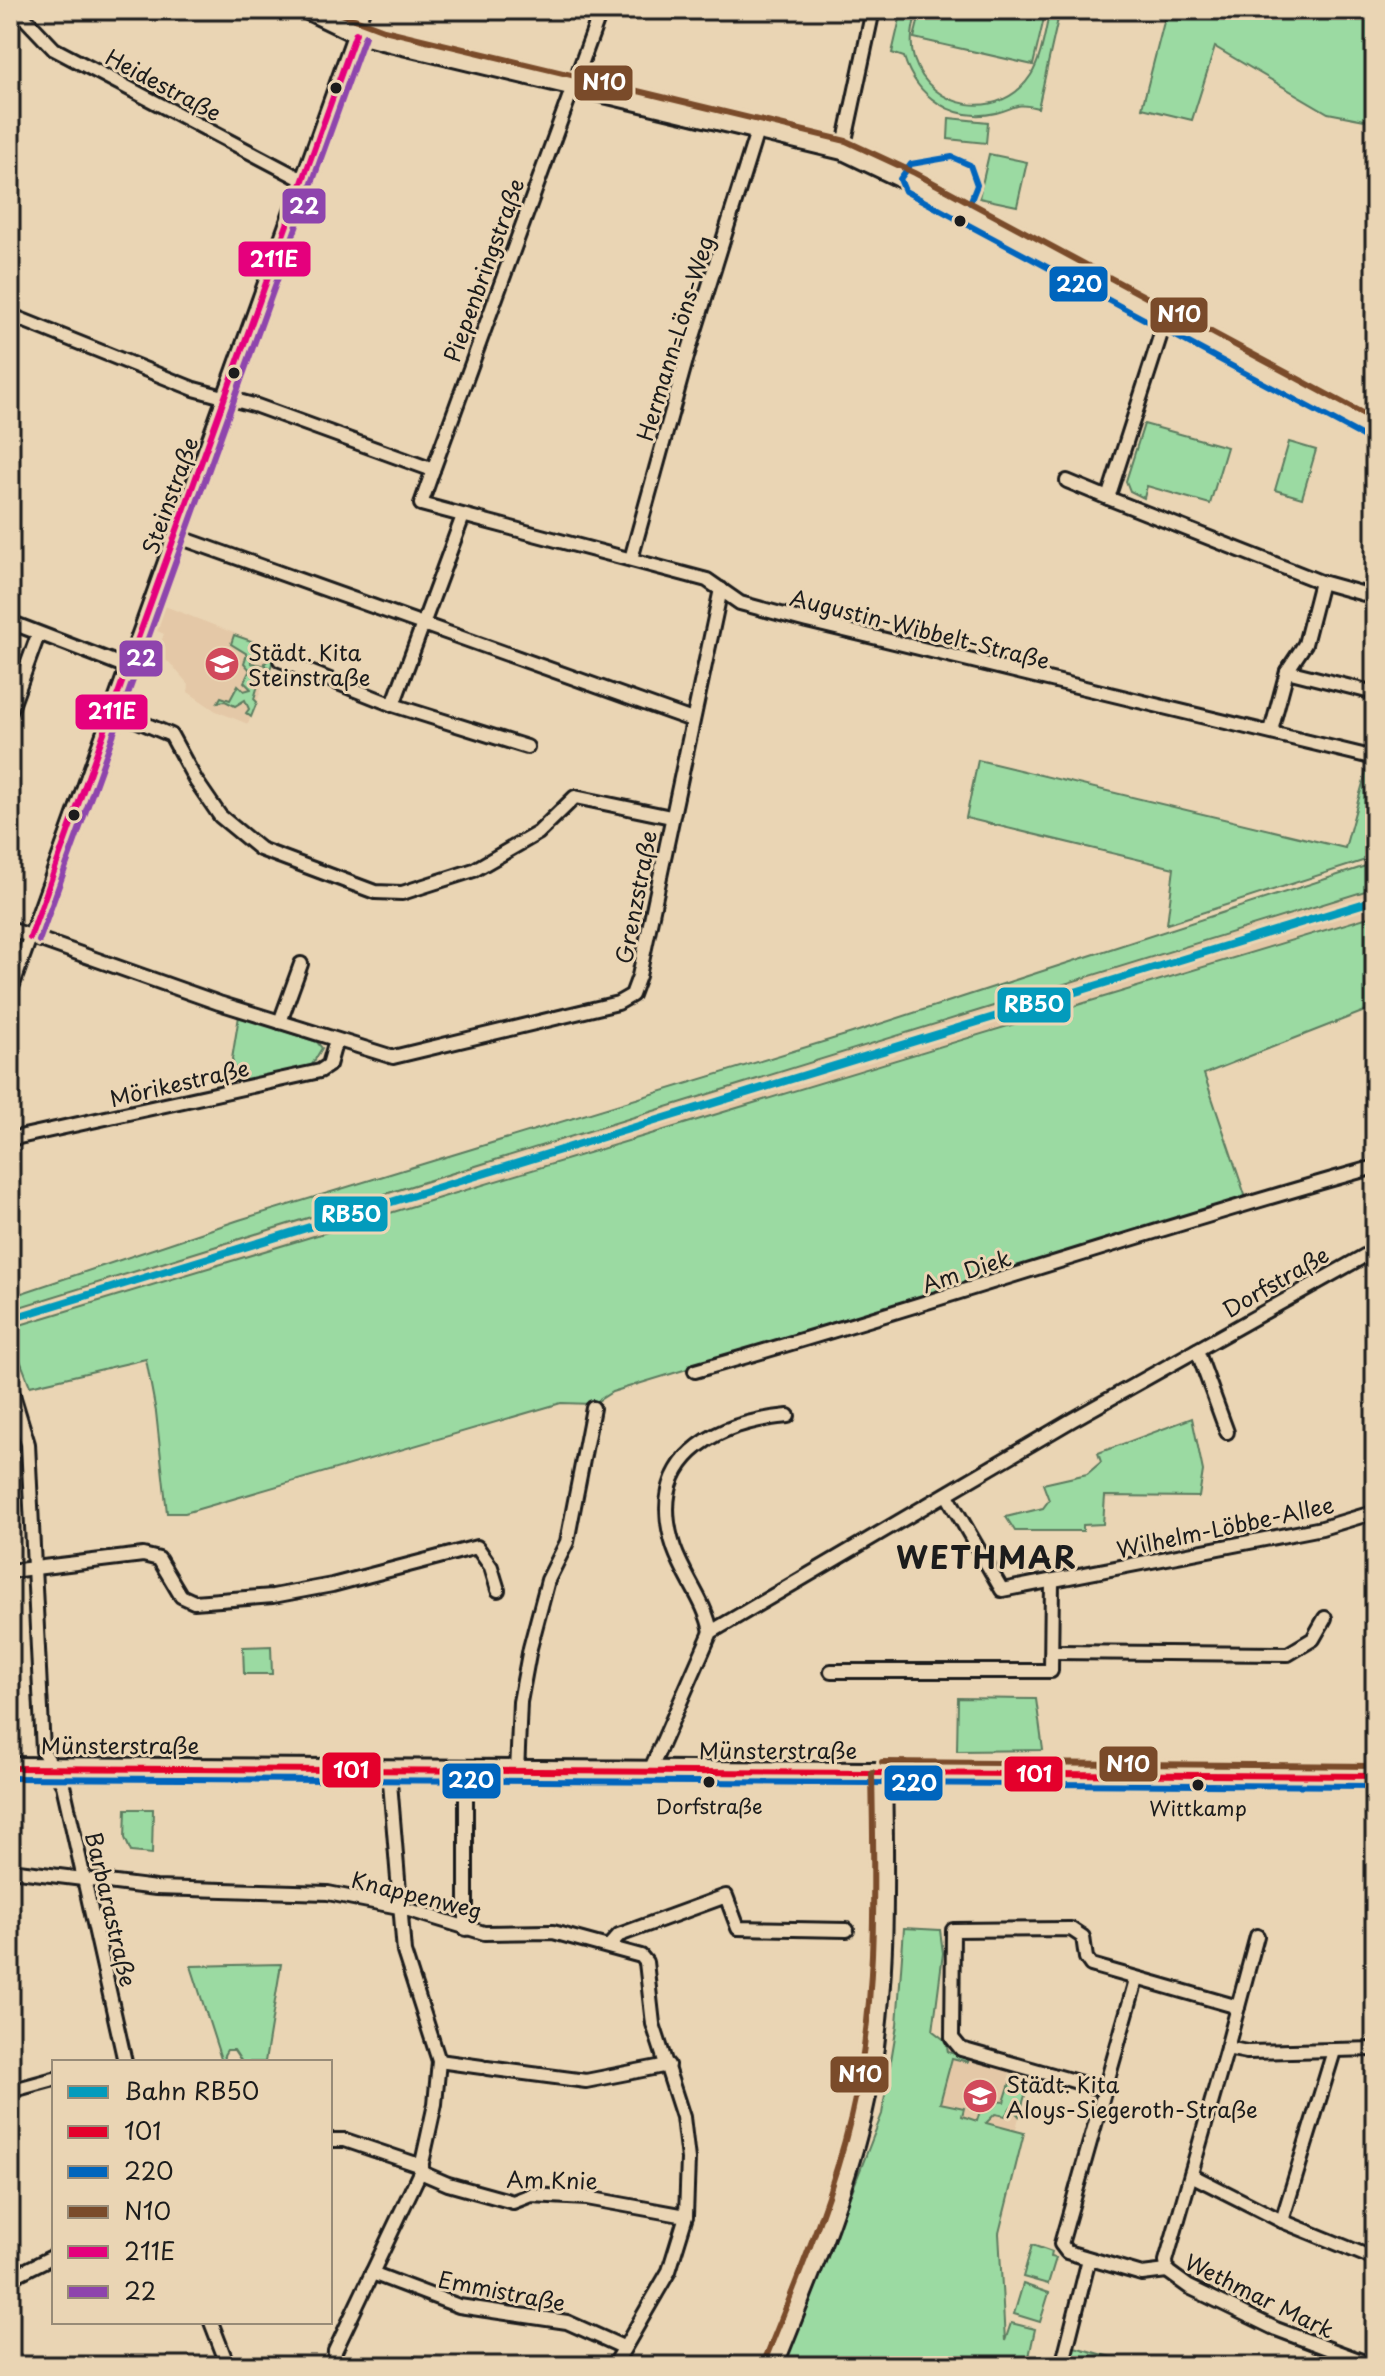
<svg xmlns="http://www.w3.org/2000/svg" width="1385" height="2376" viewBox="0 0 1385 2376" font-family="'Playpen Sans',sans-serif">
<rect width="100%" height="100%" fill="#ead5b4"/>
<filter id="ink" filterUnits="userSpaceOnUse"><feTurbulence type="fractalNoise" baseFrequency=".0125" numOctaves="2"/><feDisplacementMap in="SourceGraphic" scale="16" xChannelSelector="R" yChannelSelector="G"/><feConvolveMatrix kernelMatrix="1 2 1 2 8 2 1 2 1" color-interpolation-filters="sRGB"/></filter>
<g filter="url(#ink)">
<!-- built -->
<g fill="#e4c8a7">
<polygon points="162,605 277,650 248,724 216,711 188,692 189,685 169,662 155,657 164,634 157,631 160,625 155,623"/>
<polygon points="1375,888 1375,915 1300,939 13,1327 10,1318 10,1310"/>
<polygon points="948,2052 1011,2070 1008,2080 1028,2085 1015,2132 932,2108"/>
</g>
<!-- green -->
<g fill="#9bdaa2" stroke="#5c7b5f" stroke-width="2">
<path d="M902,10H917C913,26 909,43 914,59C931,111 1001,122 1031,75C1042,57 1045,31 1050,10H1060L1038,108C1015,102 1016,108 996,113C953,123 916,96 904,57L892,53Z"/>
<polygon points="921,10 1046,10 1033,65 914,38"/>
<polygon points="1167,10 1375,10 1375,122 1328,113 1215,47 1192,120 1142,108"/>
<polygon points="949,118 988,122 986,143 948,139"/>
<polygon points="989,154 1027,162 1017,206 979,198"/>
<polygon points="1144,424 1227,447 1210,504 1147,486 1144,498 1130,491 1126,481"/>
<polygon points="1289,442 1316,450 1302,498 1275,490"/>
<polygon points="234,635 277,650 270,669 264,664 271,657 270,651 251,657 251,663 261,665 256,671 258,685 254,699 257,702 251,717 246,713 249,709 245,700 235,706 225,701 218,702 221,697 230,700 238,685 244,691 251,689 244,682 250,670 244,663 247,654 231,644"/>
<polygon points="978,760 1345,848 1368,765 1375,767 1375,857 1167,924 1174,868 966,818"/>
<polygon points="1375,863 1375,888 10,1310 10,1297 239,1220 849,1034"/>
<polygon points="1375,915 1375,1007 1204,1074 1246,1198 612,1392 593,1404 561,1403 185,1513 167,1513 156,1412 146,1359 30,1386 10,1334 10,1328"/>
<polygon points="239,1016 317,1042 322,1048 310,1068 239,1087 232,1059"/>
<polygon points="1192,1418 1203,1471 1199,1497 1105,1496 1103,1524 1083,1525 1083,1531 1015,1531 1006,1517 1043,1508 1049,1500 1043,1484 1087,1474 1101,1462 1098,1453"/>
<polygon points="271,1646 272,1674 244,1674 243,1647"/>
<polygon points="958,1698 1036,1699 1043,1750 957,1751"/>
<polygon points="126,1809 153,1809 152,1854 131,1852 125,1838"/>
<polygon points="904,1928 940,1930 943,1953 933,2031 946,2041 948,2052 969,2058 968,2062 952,2058 940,2103 964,2108 962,2116 977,2121 980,2111 968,2106 976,2107 983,2100 1004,2102 1011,2080 1028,2085 1019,2116 1011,2107 1005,2116 995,2114 986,2123 1024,2133 999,2233 1005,2341 1011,2323 1035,2329 1027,2366 784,2366 882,2114 897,2025"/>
<polygon points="281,1964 265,2062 242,2062 234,2050 227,2050 224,2055 226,2062 222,2062 191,1966"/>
<polygon points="1032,2245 1052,2252 1051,2257 1056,2258 1048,2284 1023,2277"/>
<polygon points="1023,2284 1049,2293 1040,2322 1014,2314"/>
<polygon points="1071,2346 1132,2363 1131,2366 1066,2366"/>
</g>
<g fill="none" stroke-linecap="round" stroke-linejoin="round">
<defs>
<g id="street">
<polyline points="17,10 54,49 303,180"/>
<polyline points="843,150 873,10"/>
<polyline points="10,315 194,389 257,406 433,470 421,504 707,580 740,603 807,621 1375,758"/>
<polyline points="1166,318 1108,498 1321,582 1375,597"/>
<polyline points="433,470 601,10"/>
<polyline points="1067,481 1108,498"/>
<polyline points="176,536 692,720"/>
<polyline points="631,559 688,353 758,128"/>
<polyline points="10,622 127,667"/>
<polyline points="280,660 393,705 527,747"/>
<polyline points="1287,671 1375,693"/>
<polyline points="393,705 463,516"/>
<polyline points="112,710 171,735 196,781 220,816 260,849 375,892 402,893 474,870 538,833 575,797 671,817"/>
<polyline points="10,712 38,635"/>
<polyline points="1271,731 1287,671 1305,644 1321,582"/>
<polyline points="10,929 219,1003 393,1057 618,1003 632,995 639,976 721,589"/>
<polyline points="10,993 363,10"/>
<polyline points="280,1022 301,964"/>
<polyline points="10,1139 320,1071 329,1065 336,1040"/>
<polyline points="1197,1350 1227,1432"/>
<path d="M695,1371C923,1307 1147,1230 1375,1167"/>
<polyline points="10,1385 28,1444 43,1751 63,1785 125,2062"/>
<polyline points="947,1495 1002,1590 1322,1528 1375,1512"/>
<polyline points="10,1571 143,1555 159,1559 181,1596 194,1602 273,1596 332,1585 477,1547 491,1567 498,1590"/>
<path d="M711,1632C706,1603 684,1577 674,1548C645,1460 712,1423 788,1416"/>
<polyline points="1052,1652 1288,1654 1313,1639 1325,1618"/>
<polyline points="831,1671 1051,1671 1052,1582"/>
<polyline points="517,1772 520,1702 530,1648 548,1580 567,1542 593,1408"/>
<polyline points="649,1773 711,1632 1072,1420 1375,1250"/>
<polyline points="10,1870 156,1888 328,1893 399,1907 484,1933 553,1932 641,1956 646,1962 653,2024 683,2117 688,2159 686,2216 669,2271 614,2366"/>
<polyline points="466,1929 466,1772"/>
<polyline points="609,1946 619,1935 726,1896 738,1928 847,1930"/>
<polyline points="1136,1980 1061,2244 1067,2252 1142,2274 1167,2271"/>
<polyline points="1227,2048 1257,1936"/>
<polyline points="439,2061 482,2067"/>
<polyline points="487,2068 586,2081 668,2065"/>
<polyline points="1102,2089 961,2049 952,2038 953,1930 1071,1929 1083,1937 1086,1958 1091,1965 1238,2007"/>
<polyline points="10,2091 54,2079"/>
<polyline points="330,2140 345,2140 422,2166"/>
<polyline points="420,2172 448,2184 513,2202 531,2195 587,2198 686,2216"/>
<polyline points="1191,2175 1282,2221 1375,2259"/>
<polyline points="1282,2221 1334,2051"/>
<polyline points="372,2273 459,2306 567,2322 623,2347"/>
<polyline points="10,2278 54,2256"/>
<polyline points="211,2322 228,2366"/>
<polyline points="334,2366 335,2351 420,2172 435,2104 439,2061 404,1952 389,1770"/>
<polyline points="1062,2366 1089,2259"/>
<polyline points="1375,2366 1276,2329 1189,2287 1167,2271 1166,2261 1227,2048 1247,2052 1375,2049"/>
</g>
<g id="secondary">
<polyline points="308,10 356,33 382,40 843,150 910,182 1375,431"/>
<path d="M773,2366C805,2285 840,2204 861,2119C887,2010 884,1884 882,1772"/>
</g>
<polyline id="primary" points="10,1768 1375,1776"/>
</defs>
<!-- street casing -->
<use href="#street" stroke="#1c1c1c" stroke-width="18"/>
<!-- secondary casing -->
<use href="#secondary" stroke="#1c1c1c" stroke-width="24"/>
<!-- primary casing -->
<use href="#primary" stroke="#1c1c1c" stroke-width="26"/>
<!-- street -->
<use href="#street" stroke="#ead5b4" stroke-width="12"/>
<!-- secondary -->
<use href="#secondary" stroke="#ead5b4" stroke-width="18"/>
<!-- primary -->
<use href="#primary" stroke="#ead5b4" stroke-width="20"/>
<defs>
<polyline id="bus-1" points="10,1768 1375,1776"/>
<g id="bus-2">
<polyline points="970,203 977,185 970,165 952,157 911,164 900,179 905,191 1370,440"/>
<polyline points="10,1778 1375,1786"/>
</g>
<g id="bus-3">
<polyline points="331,10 384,30 846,141 915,173 1375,420"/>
<polyline points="882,1762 1375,1766"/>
<path d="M764,2362C796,2282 831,2201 851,2117C878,2004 874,1887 872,1772"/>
</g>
<polyline id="bus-4" points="30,938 356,33"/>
<polyline id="bus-5" points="39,941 365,36"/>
</defs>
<!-- bus-1 casing -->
<use href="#bus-1" stroke="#ead5b4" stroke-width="12"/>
<!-- bus-2 casing -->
<use href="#bus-2" stroke="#ead5b4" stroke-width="12"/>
<!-- bus-3 casing -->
<use href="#bus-3" stroke="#ead5b4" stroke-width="12"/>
<!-- bus-4 casing -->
<use href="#bus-4" stroke="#ead5b4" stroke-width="12"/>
<!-- bus-5 casing -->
<use href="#bus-5" stroke="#ead5b4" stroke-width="12"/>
<!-- bus-1 -->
<use href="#bus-1" stroke="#e4002b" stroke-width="6"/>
<!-- bus-2 -->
<use href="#bus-2" stroke="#0065bd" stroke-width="6"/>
<!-- bus-3 -->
<use href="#bus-3" stroke="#7a4b2a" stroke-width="6"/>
<!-- bus-4 -->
<use href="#bus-4" stroke="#e5007d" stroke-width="6"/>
<!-- bus-5 -->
<use href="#bus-5" stroke="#8e44ad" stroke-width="6"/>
<defs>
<polyline id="rail-1" points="10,1319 1375,900"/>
</defs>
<!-- rail-1 casing -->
<use href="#rail-1" stroke="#ead5b4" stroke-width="14"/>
<!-- rail-1 -->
<use href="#rail-1" stroke="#039bbc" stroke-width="8"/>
</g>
</g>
<!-- icons -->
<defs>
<symbol id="school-disc" viewBox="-11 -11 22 22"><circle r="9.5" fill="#d1495b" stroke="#ead5b4"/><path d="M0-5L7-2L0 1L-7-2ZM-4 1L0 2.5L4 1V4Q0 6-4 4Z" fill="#fff"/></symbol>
</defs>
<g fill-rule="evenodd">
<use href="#school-disc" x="202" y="644" width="40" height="40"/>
<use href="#school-disc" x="960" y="2076" width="40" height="40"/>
</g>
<!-- markers -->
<g fill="#1c1c1c" stroke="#ead5b4" stroke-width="3">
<circle cx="336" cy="88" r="7"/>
<circle cx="960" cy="221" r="7"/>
<circle cx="234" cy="373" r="7"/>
<circle cx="74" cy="815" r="7"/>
<circle cx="709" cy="1782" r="7"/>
<circle cx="1198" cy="1785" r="7"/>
</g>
<g text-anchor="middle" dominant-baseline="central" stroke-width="6" stroke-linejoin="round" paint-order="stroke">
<!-- bus labels -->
<g font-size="20" fill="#1c1c1c" stroke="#ead5b4">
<text x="709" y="1806">Dorfstraße</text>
<text x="1198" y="1808">Wittkamp</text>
</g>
<!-- street labels -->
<g font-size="22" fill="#1c1c1c" stroke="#ead5b4">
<text transform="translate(164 84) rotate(28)">Heidestraße</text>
<text transform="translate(483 270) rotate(-70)">Piepenbringstraße</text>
<text transform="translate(674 338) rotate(-73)">Hermann-Löns-Weg</text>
<text transform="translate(169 495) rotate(-70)">Steinstraße</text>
<text transform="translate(920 628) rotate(14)">Augustin-Wibbelt-Straße</text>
<text transform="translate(635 897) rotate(-79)">Grenzstraße</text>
<text transform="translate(179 1082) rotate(-13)">Mörikestraße</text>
<text transform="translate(966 1270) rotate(-18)">Am Diek</text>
<text transform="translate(1275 1281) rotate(-30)">Dorfstraße</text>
<text transform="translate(1225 1526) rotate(-12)">Wilhelm-Löbbe-Allee</text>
<text x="120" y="1744">Münsterstraße</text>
<text x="778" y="1749">Münsterstraße</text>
<text transform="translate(417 1894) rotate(14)">Knappenweg</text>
<text transform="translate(112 1909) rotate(77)">Barbarastraße</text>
<text transform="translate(552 2179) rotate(1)">Am Knie</text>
<text transform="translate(502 2290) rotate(11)">Emmistraße</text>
<text transform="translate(1260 2295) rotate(26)">Wethmar Mark</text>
</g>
<!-- poi labels -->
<g font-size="22" fill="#1c1c1c" stroke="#ead5b4" text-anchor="start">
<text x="248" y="651">Städt. Kita<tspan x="248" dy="25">Steinstraße</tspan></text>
<text x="1006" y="2083">Städt. Kita<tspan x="1006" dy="25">Aloys-Siegeroth-Straße</tspan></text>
</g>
<!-- district labels -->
<g font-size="30" font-weight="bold" letter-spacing="2" fill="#1c1c1c" stroke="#ead5b4">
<text x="987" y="1556">WETHMAR</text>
</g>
</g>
<g stroke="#ead5b4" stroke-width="3">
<rect x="573" y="64" width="61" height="38" rx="8" fill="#7a4b2a"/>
<rect x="281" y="187" width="46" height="38" rx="8" fill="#8e44ad"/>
<rect x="237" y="240" width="75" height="38" rx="8" fill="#e5007d"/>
<rect x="1048" y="265" width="61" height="38" rx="8" fill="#0065bd"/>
<rect x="1149" y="296" width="60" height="38" rx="8" fill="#7a4b2a"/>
<rect x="118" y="639" width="46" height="39" rx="8" fill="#8e44ad"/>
<rect x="74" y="693" width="75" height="38" rx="8" fill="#e5007d"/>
<rect x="996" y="986" width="76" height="38" rx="8" fill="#039bbc"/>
<rect x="313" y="1195" width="76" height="38" rx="8" fill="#039bbc"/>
<rect x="1098" y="1745" width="61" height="38" rx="8" fill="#7a4b2a"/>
<rect x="321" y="1751" width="61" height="38" rx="8" fill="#e4002b"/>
<rect x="1003" y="1755" width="61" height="38" rx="8" fill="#e4002b"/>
<rect x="441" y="1762" width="61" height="38" rx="8" fill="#0065bd"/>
<rect x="883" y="1764" width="61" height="38" rx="8" fill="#0065bd"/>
<rect x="829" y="2055" width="61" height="39" rx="8" fill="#7a4b2a"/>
</g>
<g font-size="22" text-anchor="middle" font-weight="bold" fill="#fff">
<text x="604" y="90">N10</text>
<text x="304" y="214">22</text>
<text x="274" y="267">211E</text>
<text x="1079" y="292">220</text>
<text x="1179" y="322">N10</text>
<text x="141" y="666">22</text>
<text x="112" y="719">211E</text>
<text x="1034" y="1012">RB50</text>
<text x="351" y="1222">RB50</text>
<text x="1128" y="1772">N10</text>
<text x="351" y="1778">101</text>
<text x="1034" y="1782">101</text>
<text x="471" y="1788">220</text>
<text x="914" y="1791">220</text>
<text x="860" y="2082">N10</text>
</g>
<!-- margin -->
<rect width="1385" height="2376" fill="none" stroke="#ead5b4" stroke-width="40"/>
<rect x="20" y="20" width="1345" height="2336" fill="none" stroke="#1c1c1c" stroke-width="3" filter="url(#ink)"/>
<!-- legend -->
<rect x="52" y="2060" width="280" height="264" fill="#ead5b4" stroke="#988b77" stroke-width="2"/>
<rect x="68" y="2086" width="40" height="12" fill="#039bbc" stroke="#988b77" stroke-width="2"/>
<text x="124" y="2100" font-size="24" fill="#1c1c1c">Bahn RB50</text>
<rect x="68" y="2126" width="40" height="12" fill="#e4002b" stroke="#988b77" stroke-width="2"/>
<text x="124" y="2140" font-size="24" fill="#1c1c1c">101</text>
<rect x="68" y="2166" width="40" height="12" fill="#0065bd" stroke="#988b77" stroke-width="2"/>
<text x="124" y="2180" font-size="24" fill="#1c1c1c">220</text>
<rect x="68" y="2206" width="40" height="12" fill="#7a4b2a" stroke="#988b77" stroke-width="2"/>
<text x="124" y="2220" font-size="24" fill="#1c1c1c">N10</text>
<rect x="68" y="2246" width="40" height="12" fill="#e5007d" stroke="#988b77" stroke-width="2"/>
<text x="124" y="2260" font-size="24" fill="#1c1c1c">211E</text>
<rect x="68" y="2286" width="40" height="12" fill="#8e44ad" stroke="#988b77" stroke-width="2"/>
<text x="124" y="2300" font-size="24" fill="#1c1c1c">22</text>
</svg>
